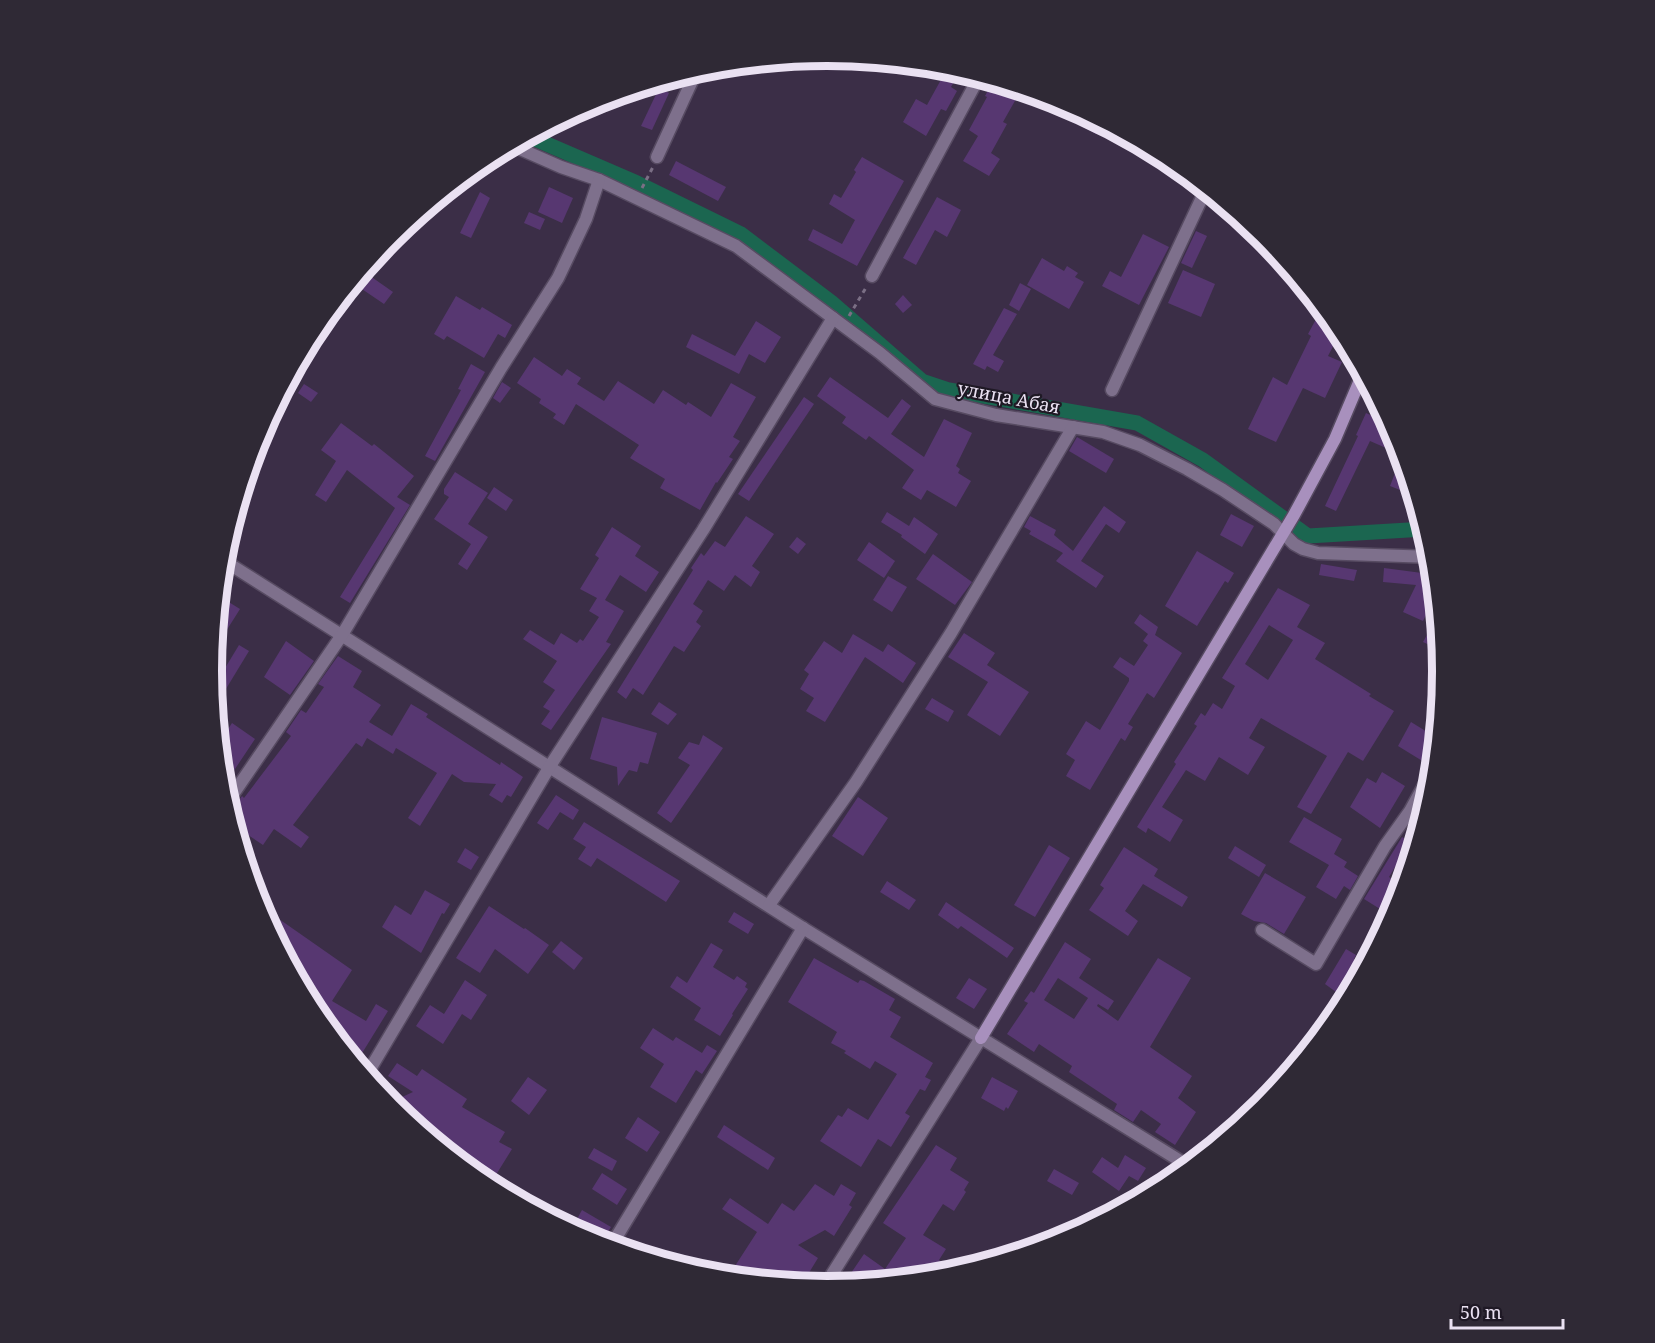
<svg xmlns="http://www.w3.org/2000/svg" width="1655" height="1343" viewBox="0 0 1655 1343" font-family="'Noto Serif',serif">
<rect width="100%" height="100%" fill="#3b2e47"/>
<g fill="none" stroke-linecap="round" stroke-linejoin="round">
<!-- canal -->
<polyline stroke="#1b6650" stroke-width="15" points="528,136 637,183 741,234 831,302 922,381 949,390 1137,423 1203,460 1308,536 1425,529"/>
</g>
<!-- building -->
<g fill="#573771" fill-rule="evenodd">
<polygon points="948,67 960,71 951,87 957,91 946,111 941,109 926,136 903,122 916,99 927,105"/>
<polygon points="993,81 1008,86 1020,92 1003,122 1007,124 991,153 1000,159 989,176 963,161 978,136 969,130 987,97 985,96"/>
<polygon points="659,88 669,93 652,130 641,126"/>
<polygon points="1092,118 1102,123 1096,134 1086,128"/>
<polygon points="862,157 904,181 857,266 808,240 813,229 842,244 855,220 829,204 834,194 841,198 856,172 854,170"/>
<polygon points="676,161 726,187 718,201 669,175"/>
<polygon points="549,187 573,198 562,223 538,212"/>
<polygon points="480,192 490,198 471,238 460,233"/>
<polygon points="937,197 961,210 947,237 935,230 916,265 903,258"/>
<polygon points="529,212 545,219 540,230 524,223"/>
<polygon points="1196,231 1207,236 1192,268 1181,263"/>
<polygon points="1143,234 1169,247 1139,305 1102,286 1110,271 1121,277"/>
<polygon points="1042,258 1064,271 1067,266 1078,273 1075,277 1084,282 1069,309 1027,285"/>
<polygon points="1183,270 1215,284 1201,317 1168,303"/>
<polygon points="363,271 393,292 384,304 353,283"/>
<polygon points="1020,283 1031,289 1019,311 1009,305"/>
<polygon points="903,295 912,305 903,313 895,304"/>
<polygon points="456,296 480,310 482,307 512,325 505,338 498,334 484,358 447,336 444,340 434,334"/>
<polygon points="1004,308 1017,314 993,355 1004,361 998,372 987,366 985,370 973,364"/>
<polygon points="1322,308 1341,331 1328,356 1342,362 1325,398 1303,388 1276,442 1248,429 1273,377 1287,385 1311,336 1308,334"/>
<polygon points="756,321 781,337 765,363 749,354 739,374 686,347 692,334 735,356"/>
<polygon points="534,357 562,376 567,369 581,378 577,384 604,401 618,381 654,404 663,390 686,405 688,402 711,417 731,383 756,397 733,437 740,441 729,457 733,459 717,483 716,482 700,510 660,488 665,479 630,458 639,445 576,404 564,425 553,418 556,414 539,403 541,399 517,383"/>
<polygon points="471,364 485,372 435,461 425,456 461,390 458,389"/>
<polygon points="830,377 888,418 902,399 911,406 891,434 924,457 944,419 972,433 956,466 960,469 958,473 971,481 956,507 927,490 921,500 902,488 914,470 869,436 866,440 842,423 846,417 817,396"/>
<polygon points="502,382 511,388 500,403 493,398"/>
<polygon points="304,384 318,393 311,402 298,393"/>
<polygon points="804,397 814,404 749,501 738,494"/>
<polygon points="1366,413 1377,418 1379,414 1387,418 1397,436 1415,496 1390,486 1402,455 1370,441 1336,511 1325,506 1358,436 1356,435"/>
<polygon points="341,423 372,446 374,444 414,476 397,497 410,505 350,603 340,597 395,508 347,470 326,502 315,495 336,461 321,450"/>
<polygon points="1077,437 1114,459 1106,473 1069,451"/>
<polygon points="455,472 488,493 468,524 488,537 467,570 458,564 471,544 434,519 449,497 444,494 444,489"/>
<polygon points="494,487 513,500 506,511 487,498"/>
<polygon points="1104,506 1126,522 1119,533 1106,524 1081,561 1104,576 1096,588 1056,561 1063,553 1029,534 1031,531 1024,527 1030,516 1056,530 1054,535 1073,551"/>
<polygon points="887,512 909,526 914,517 938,534 925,554 901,537 902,535 881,522"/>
<polygon points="1231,514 1254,526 1242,547 1220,535"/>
<polygon points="746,516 774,534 752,566 760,572 751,587 735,575 724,591 708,580 693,604 703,611 696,622 701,626 684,652 674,646 643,695 633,688 626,699 617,692 693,570 691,568 701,553 704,556 715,541 725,547"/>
<polygon points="612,527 641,546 635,556 659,572 646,592 620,575 605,600 624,611 606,642 611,644 551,730 541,724 550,711 543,707 555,690 543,682 557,661 523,639 530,630 554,645 561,633 577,643 580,639 583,641 599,617 589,611 597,598 580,589 599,558 595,555"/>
<polygon points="797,537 806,544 798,554 789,547"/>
<polygon points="869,542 895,561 884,578 857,560"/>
<polygon points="1197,551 1234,573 1228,583 1225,581 1197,626 1165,606"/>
<polygon points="933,554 972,582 955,605 916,579"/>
<polygon points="1321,564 1357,570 1354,581 1319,575"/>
<polygon points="1384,568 1422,573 1423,571 1434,576 1437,605 1432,603 1423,621 1403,612 1416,585 1383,582"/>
<polygon points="888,576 907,587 892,612 873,600"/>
<path d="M1278,588L1310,605L1297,627L1325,643L1315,659L1371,694L1369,696L1394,711L1363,761L1348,752L1311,814L1297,807L1327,756L1261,718L1249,738L1265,747L1248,775L1219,757L1205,781L1186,770L1162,807L1183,820L1170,842L1148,828L1146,833L1137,827L1176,764L1174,762L1197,726L1194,724L1201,713L1205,716L1213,703L1222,709L1235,686L1222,678ZM1269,625L1293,640L1268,680L1245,664Z"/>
<polygon points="219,596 240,609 213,652 217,612"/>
<polygon points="1140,614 1158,627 1155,635 1182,653 1154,698 1147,693 1128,724 1133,727 1125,741 1121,738 1090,790 1066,776 1075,760 1066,754 1086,721 1100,730 1129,681 1129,678 1113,667 1120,657 1134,666 1148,645 1143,641 1148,634 1134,623"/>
<polygon points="1431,628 1440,633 1442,651 1423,642"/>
<polygon points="964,633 995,653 987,665 1029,692 1000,736 967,715 988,682 948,657"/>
<polygon points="853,634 883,652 888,644 916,663 903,683 865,657 825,722 806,711 814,698 800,689 809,674 804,670 824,641 842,653"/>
<polygon points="286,641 314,661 290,695 264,677"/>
<polygon points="239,645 249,651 215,707 213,688"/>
<polygon points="338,656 362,671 353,687 381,705 369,722 392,736 411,704 428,714 426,717 500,765 501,762 523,777 511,797 507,795 502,803 489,795 496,784 464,782 452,774 420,826 408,818 437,773 396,748 393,754 367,738 362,747 356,743 293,825 309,837 301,848 274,829 263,845 233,825 229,811 234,808 242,796 244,798 291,736 286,732 301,710 306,713 324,687 318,684"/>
<polygon points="932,698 954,711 948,722 925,709"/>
<polygon points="659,702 677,714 668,725 651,714"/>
<polygon points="602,717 657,733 648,764 640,762 637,772 629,770 618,786 617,767 590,759"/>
<polygon points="1411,722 1437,738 1424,762 1398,746"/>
<polygon points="232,723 255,739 225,784 228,787 224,793 219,743"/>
<polygon points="703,735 723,748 671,823 657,813 690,765 678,758 689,742 699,745"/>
<polygon points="1382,772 1405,786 1380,828 1350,807 1367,778 1376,783"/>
<polygon points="556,795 579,810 573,820 560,812 548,830 537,823"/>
<polygon points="858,797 888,818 863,856 832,836"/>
<polygon points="1304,817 1342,839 1334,854 1347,862 1344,867 1358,876 1350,890 1344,886 1336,899 1316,887 1329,865 1289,842"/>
<polygon points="584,822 680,881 666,902 597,858 591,867 578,859 586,847 573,839"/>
<polygon points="1402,837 1410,842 1389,877 1396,882 1380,909 1364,899"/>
<polygon points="1049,845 1070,858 1035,917 1014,905"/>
<polygon points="1235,846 1266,865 1259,877 1228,858"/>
<polygon points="1124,847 1158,869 1154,876 1188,897 1182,907 1143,884 1125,911 1138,921 1128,936 1089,910 1104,888 1100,885"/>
<polygon points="465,848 479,857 471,870 457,862"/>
<polygon points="1265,873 1306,897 1284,934 1266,923 1254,921 1241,914"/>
<polygon points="887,881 916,900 909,910 880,892"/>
<polygon points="425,890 450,904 444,914 442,913 421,953 382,927 395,905 411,915"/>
<polygon points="946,902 1014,948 1007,958 961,926 958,929 938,915"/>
<polygon points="489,906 524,929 525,928 549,945 528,974 495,949 480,973 456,958"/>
<polygon points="734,912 754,924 748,934 728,922"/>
<polygon points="279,919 352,970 332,1001 366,1021 376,1004 388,1011 356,1063 336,1039 342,1029 315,1014 311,1005 271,931"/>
<polygon points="561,941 583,958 574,970 552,952"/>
<path d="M1065,942L1091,959L1079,978L1114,1001L1108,1010L1098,1004L1097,1006L1118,1021L1158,958L1191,978L1150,1047L1192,1076L1178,1098L1196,1112L1175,1145L1155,1132L1161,1124L1141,1110L1133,1122L1114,1110L1117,1104L1069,1072L1072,1066L1039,1044L1034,1052L1007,1034L1028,1003L1024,1001L1031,991L1034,993ZM1058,978L1088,998L1074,1019L1044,1000Z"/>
<polygon points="711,943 723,950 713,967 734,980 737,976 747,983 745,987 748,989 732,1014 733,1015 720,1036 694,1020 701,1008 670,987 677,976 687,983"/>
<polygon points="1346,949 1356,955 1354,959 1364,965 1347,1000 1325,984"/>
<polygon points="814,958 858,983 860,980 864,981 895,999 889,1010 901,1017 890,1037 933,1063 925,1077 931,1080 925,1091 920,1089 905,1113 910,1116 891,1147 878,1139 861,1167 820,1141 838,1115 842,1117 848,1108 868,1120 897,1074 875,1061 870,1069 844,1053 846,1051 831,1043 837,1032 788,1002"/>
<polygon points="969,978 987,989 974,1009 956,998"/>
<polygon points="465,980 487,995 471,1020 462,1014 443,1044 416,1026 430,1005 444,1014"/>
<polygon points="653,1028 673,1041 676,1037 702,1053 707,1045 717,1051 702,1074 696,1070 676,1103 650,1087 664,1064 640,1048"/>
<polygon points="397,1063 417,1076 422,1069 467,1099 462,1107 505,1132 499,1142 512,1149 494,1178 482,1170 477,1177 392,1107 389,1103 413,1092 388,1076"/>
<polygon points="528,1077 547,1090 529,1115 511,1101"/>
<polygon points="992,1077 1018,1091 1008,1109 1006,1107 1004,1111 981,1098"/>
<polygon points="638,1117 660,1132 647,1152 625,1138"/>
<polygon points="724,1125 775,1158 768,1170 717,1137"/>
<polygon points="936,1145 957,1158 950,1170 969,1182 964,1190 966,1192 954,1211 943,1204 923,1235 946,1249 939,1260 957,1273 947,1276 846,1286 851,1278 849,1276 864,1254 885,1269 906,1238 883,1223"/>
<polygon points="594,1148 617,1161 612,1171 588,1158"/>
<polygon points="1125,1155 1146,1168 1138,1181 1129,1176 1119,1191 1092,1172 1102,1157 1118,1168"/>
<polygon points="1054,1169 1079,1183 1072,1195 1047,1181"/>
<polygon points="602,1173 627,1189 617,1205 592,1189"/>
<polygon points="815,1184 834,1196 841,1184 856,1193 849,1205 852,1207 834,1236 825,1230 798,1245 818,1258 807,1276 817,1283 816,1286 758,1281 735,1266 757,1232 722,1209 730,1198 768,1224 782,1203 794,1211"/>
<polygon points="582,1210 611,1227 601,1243 572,1228"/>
</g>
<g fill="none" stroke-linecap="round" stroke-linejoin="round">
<defs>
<g id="street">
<polyline points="511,145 561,167 599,180 736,246 880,353 935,399 996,415 1103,432 1140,445 1187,469 1223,490 1274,524 1294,544 1303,549 1318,553 1432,557"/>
<polyline points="657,157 697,70"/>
<polyline points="872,276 979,77"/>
<polyline points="1112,390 1206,189"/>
<polyline points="223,560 803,928 1190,1167"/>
<polyline points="227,803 342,635 501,368 558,278 586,219 599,180"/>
<polyline points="769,905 856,782 951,633 1073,427"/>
<polyline points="1262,930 1316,964 1385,846 1410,811 1434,767"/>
<polyline points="366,1076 550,766 703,530 833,318"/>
<polyline points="611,1246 803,928"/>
<polyline points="824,1287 981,1038"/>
</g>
<polyline id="secondary" points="981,1038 1294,515 1335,439 1363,373"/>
</defs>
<!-- street casing -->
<use href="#street" stroke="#574b62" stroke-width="15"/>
<!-- secondary casing -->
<use href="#secondary" stroke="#574b62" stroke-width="15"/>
<!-- path -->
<g stroke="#7b6f85" stroke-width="3" stroke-dasharray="4.5 4.5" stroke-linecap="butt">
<polyline points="642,188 653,167"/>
<polyline points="849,316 867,286"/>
</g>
<!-- street -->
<use href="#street" stroke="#7e708c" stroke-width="12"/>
<!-- secondary -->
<use href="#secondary" stroke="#a890bd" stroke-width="12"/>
</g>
<g text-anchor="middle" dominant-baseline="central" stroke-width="4.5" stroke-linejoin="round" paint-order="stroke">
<!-- street labels -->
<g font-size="18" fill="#eae1f2" stroke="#1f1925">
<text transform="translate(1009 397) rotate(11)">улица Абая</text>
</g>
</g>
<!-- crop -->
<path d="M0 0H1655V1343H0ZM222 671a605 605 0 1 1 1210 0a605 605 0 1 1-1210 0Z" fill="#2f2935" fill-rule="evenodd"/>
<path fill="none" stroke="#eae1f2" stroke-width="8" d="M222 671a605 605 0 1 1 1210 0a605 605 0 1 1-1210 0Z"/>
<!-- scale -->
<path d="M1451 1319v9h112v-9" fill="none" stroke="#eae1f2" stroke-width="3"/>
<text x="1460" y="1319" font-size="18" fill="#eae1f2" stroke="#1f1925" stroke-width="4.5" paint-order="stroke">50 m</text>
</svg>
